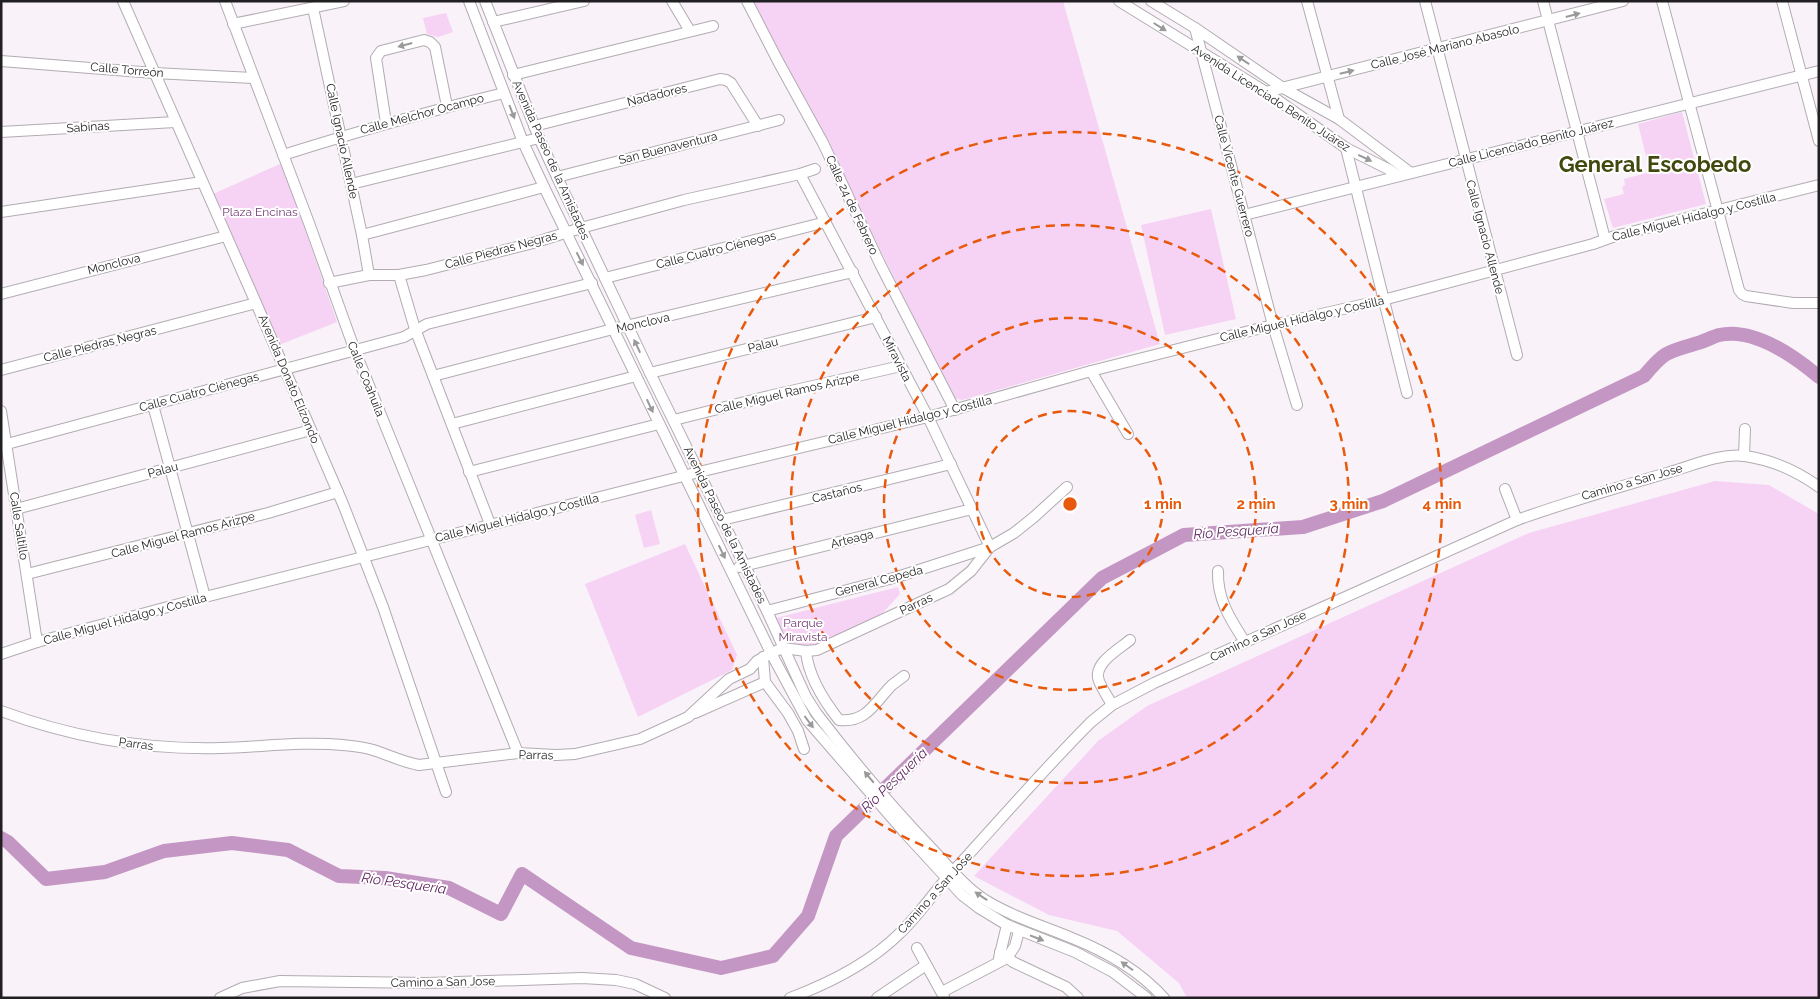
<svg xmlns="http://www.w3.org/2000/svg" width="1820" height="999" viewBox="0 0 1820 999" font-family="Raleway,sans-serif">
<rect width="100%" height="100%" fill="#f9f2f9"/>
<!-- green -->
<g fill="#f6d2f5">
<polygon points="751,1 1063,1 1160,344 962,400 954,398 829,147"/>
<polygon points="446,13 453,32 438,37 427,34 423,18"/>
<polygon points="1682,112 1706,204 1613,228 1604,199 1624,194 1622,187 1625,185 1624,179 1650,172 1638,124"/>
<polygon points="282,163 337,322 279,345 213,194"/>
<polygon points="1211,209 1236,319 1165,335 1141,225"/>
<polygon points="1715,481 1769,485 1819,514 1819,998 1187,998 1179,983 1117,931 1049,915 974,876 1098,741 1147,706 1529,533"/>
<polygon points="651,510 660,544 644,548 635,515"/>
<polygon points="685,544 737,655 732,670 638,717 585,584"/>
<polygon points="898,587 900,594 878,618 842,635 792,652 776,618"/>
</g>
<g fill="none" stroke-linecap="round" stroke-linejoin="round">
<!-- river -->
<path stroke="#c496c3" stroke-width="14" d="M1,838L8,842L46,879L105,872L164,851L232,843L288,850L339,876L385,878L449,888L501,914L522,874L631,948L721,968L773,956L808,916L836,836L1102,578L1184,535L1303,527L1383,501L1644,376C1665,351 1667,352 1698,343C1705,341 1712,337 1719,335C1754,327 1794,356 1819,377"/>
<defs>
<g id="minor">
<polyline points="123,1 256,303 343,504 383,607 446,792"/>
<polyline points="225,1 309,223 355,351 518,753"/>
<polyline points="469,1 523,142 544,187 771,653 807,720 905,833 962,895 979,908 1007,925 1075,952 1113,972 1147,998"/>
<path d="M485,1L539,138L557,177L650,373L767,611L806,697L817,714C853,761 892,807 933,850C950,868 965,887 985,900C1013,917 1043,926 1072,938C1107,952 1139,970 1164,998"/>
<polyline points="672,1 690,31"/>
<polyline points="747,1 779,63 823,143 880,264 955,410"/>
<polyline points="1119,1 1266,92 1346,148 1388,169 1399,176"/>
<polyline points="1151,1 1195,28 1283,88 1339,119 1411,173"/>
<polyline points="1307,1 1339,119"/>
<polyline points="1425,1 1517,355"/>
<polyline points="1543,1 1605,239"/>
<polyline points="1662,1 1739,290 1742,294 1746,296 1793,303 1819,303"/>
<polyline points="1782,1 1819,141"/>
<polyline points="313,8 362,235 369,275"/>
<polyline points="493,22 584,1"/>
<polyline points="233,24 344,1"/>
<polyline points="1195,28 1273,325 1297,405"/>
<polyline points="1,61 154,73 253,78"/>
<polyline points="513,75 713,26"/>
<polyline points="1266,92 1623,1"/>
<polyline points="386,123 376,58 381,51 424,40 430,42 435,47 447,106"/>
<polyline points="534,126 720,79 726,80 731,83 758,126"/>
<polyline points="1,132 175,122"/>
<polyline points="1346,148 1407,393"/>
<path d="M283,155C356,132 429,111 504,93"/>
<polyline points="557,177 779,120"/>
<polyline points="351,184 539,138"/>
<polyline points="1,212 202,182"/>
<polyline points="1244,215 1819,71"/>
<polyline points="362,235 544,187"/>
<polyline points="399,275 415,329 490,524"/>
<polyline points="605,278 826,222"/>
<polyline points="329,283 369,275 399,275 426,270 533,243 581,228 684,200 800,174 815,169"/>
<polyline points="1,294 226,236"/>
<polyline points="1,370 256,303"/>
<polyline points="1091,371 1128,434"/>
<polyline points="650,373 876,317"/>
<polyline points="433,376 613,329 853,272"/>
<polyline points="153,405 205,597"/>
<polyline points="1,411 37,642"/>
<polyline points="674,420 769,396 901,366"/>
<polyline points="452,424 636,376"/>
<polyline points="7,444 404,337 427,324 592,283"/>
<polyline points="1744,456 1745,429"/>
<polyline points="469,472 659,424"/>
<polyline points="1505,489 1517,520"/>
<polyline points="16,509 311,430"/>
<polyline points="722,520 951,464"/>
<polyline points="739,567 972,509"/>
<path d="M1218,571C1217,599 1230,619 1245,642"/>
<polyline points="27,574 268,513 338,492"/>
<polyline points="767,611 897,577 990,547 928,417 800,174"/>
<path d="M806,651C808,675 824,701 839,720C867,723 875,702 892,685C896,682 900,679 904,676"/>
<polyline points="1,654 37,642 205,597 699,472 928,417 1091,371 1273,325 1383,300 1593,244 1615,236 1819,185"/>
<polyline points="763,657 765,682 788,713 798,731 804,749"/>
<path d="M1112,705C1108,697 1102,689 1099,681C1092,664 1119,649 1130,640"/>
<path d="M1,711C71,737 146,750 221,748C261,747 302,741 343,745C352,746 364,747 373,750C389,755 402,762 419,765L518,753L556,755L575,754L640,739L688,717L729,679L750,669L757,661L771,653L783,648L806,651L817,650L949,589L971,571L990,547L1014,533L1034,517L1067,487"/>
<polyline points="695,713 765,682"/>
<polyline points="917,948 944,997"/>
<polyline points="1000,952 1013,962 1066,987 1078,998"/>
<polyline points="999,958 1007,925"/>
<polyline points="942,992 1007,958 1015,946 1019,931"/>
<polyline points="220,998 242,988 280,981 427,983 582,978 616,980 635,984 665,998"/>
<path d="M790,998C830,983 870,963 900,933C918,916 931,896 947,878C995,826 1041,772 1091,722L1112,705L1154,683L1517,520C1567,502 1619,487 1670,472C1694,465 1720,453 1745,456C1772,460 1797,471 1819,487"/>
<polyline points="877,998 926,965"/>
</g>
</defs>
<!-- minor casing -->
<use href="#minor" stroke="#b2acb2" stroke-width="12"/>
<!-- minor -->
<use href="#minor" stroke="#fff" stroke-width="10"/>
</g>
<!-- one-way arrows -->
<defs><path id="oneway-solid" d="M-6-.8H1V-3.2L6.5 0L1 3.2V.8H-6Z" transform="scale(1.25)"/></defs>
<g fill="#9b9a9b">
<use href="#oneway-solid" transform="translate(1573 15) rotate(-15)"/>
<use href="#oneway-solid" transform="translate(1160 27) rotate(32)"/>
<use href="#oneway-solid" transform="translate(405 45) rotate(165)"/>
<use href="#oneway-solid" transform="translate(1243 60) rotate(-146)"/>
<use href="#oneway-solid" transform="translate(1347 72) rotate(-14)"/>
<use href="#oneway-solid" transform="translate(512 112) rotate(69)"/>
<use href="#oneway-solid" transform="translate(1365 158) rotate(25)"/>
<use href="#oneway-solid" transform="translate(580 259) rotate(63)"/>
<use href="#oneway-solid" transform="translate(637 346) rotate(-115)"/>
<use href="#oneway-solid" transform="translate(650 406) rotate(65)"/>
<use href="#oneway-solid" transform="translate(722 552) rotate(64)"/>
<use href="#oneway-solid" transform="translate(809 722) rotate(53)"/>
<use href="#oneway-solid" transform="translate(869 777) rotate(-130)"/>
<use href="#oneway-solid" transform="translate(981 896) rotate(-146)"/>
<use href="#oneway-solid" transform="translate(1037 938) rotate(21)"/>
<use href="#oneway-solid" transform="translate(1127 966) rotate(-145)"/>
</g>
<!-- distance rings -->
<g fill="none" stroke="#e8590c" stroke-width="2.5" stroke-dasharray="9 6">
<circle cx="1070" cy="504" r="93"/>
<circle cx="1070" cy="504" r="186"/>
<circle cx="1070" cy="504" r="279"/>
<circle cx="1070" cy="504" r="372"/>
</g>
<g text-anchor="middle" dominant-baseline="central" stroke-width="4" stroke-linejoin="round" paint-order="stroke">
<!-- street labels -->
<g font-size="12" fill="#211f21" stroke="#fff">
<text transform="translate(1445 47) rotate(-14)">Calle José Mariano Abasolo</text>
<text transform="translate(127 70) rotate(5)">Calle Torreón</text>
<text transform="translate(657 95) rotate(-14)">Nadadores</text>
<text transform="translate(1271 98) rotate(33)">Avenida Licenciado Benito Juárez</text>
<text transform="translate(422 114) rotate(-15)">Calle Melchor Ocampo</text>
<text transform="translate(88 127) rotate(-4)">Sabinas</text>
<text transform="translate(342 141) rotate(78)">Calle Ignacio Allende</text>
<text transform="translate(1531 143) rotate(-14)">Calle Licenciado Benito Juárez</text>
<text transform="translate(668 148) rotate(-14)">San Buenaventura</text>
<text transform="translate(551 160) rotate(66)">Avenida Paseo de la Amistades</text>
<text transform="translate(1234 176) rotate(75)">Calle Vicente Guerrero</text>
<text transform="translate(852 205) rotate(65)">Calle 24 de Febrero</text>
<text transform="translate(1694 217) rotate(-14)">Calle Miguel Hidalgo y Costilla</text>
<text transform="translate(1485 237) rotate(75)">Calle Ignacio Allende</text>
<text transform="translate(501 250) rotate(-15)">Calle Piedras Negras</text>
<text transform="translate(716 250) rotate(-14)">Calle Cuatro Ciénegas</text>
<text transform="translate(114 264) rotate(-14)">Monclova</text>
<text transform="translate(1302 319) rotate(-13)">Calle Miguel Hidalgo y Costilla</text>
<text transform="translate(643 323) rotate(-13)">Monclova</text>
<text transform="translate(100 344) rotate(-14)">Calle Piedras Negras</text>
<text transform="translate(763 345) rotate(-14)">Palau</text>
<text transform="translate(897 359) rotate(63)">Miravista</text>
<text transform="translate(289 379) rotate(67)">Avenida Donato Elizondo</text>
<text transform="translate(366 379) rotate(68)">Calle Coahuila</text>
<text transform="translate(199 392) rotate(-15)">Calle Cuatro Ciénegas</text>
<text transform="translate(787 393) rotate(-13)">Calle Miguel Ramos Arizpe</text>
<text transform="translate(910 420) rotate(-14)">Calle Miguel Hidalgo y Costilla</text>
<text transform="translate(163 470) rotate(-15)">Palau</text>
<text transform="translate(1632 482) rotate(-16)">Camino a San Jose</text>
<text transform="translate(837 493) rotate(-14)">Castaños</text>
<text transform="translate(517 518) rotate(-14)">Calle Miguel Hidalgo y Costilla</text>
<text transform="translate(725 525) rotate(64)">Avenida Paseo de la Amistades</text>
<text transform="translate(19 526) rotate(81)">Calle Saltillo</text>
<text transform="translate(183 535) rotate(-15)">Calle Miguel Ramos Arizpe</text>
<text transform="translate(852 539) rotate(-14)">Arteaga</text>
<text transform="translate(879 581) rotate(-15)">General Cepeda</text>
<text transform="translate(916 604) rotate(-25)">Parras</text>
<text transform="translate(125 619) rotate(-15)">Calle Miguel Hidalgo y Costilla</text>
<text transform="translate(1258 636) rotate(-25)">Camino a San Jose</text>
<text transform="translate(136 744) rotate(7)">Parras</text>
<text transform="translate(536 755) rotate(1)">Parras</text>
<text transform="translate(935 893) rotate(-48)">Camino a San Jose</text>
<text transform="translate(443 982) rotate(-1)">Camino a San Jose</text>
</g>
<!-- park labels -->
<g font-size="12" fill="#723972" stroke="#fff">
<text x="260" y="212">Plaza Encinas</text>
<text x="803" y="623">Parque<tspan x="803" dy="14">Miravista</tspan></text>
</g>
<!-- water labels -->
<g font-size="14" font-style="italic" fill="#612961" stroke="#fff">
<text transform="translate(1236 531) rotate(-4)">Río Pesquería</text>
<text transform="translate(894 780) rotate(-44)">Río Pesquería</text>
<text transform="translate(404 883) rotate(8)">Río Pesquería</text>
</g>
<!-- town labels -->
<g font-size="22" font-weight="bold" fill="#41490e" stroke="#fff">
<text x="1655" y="164">General Escobedo</text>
</g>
</g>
<circle cx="1070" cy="504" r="8" fill="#e8590c" stroke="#fff" stroke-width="2.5"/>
<g font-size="15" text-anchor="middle" font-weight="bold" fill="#e8590c" stroke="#fff" stroke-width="4" stroke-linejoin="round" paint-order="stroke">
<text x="1163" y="509">1 min</text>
<text x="1256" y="509">2 min</text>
<text x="1349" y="509">3 min</text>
<text x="1442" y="509">4 min</text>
</g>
<!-- border -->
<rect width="1820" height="999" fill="none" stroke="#211f21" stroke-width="5"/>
</svg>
